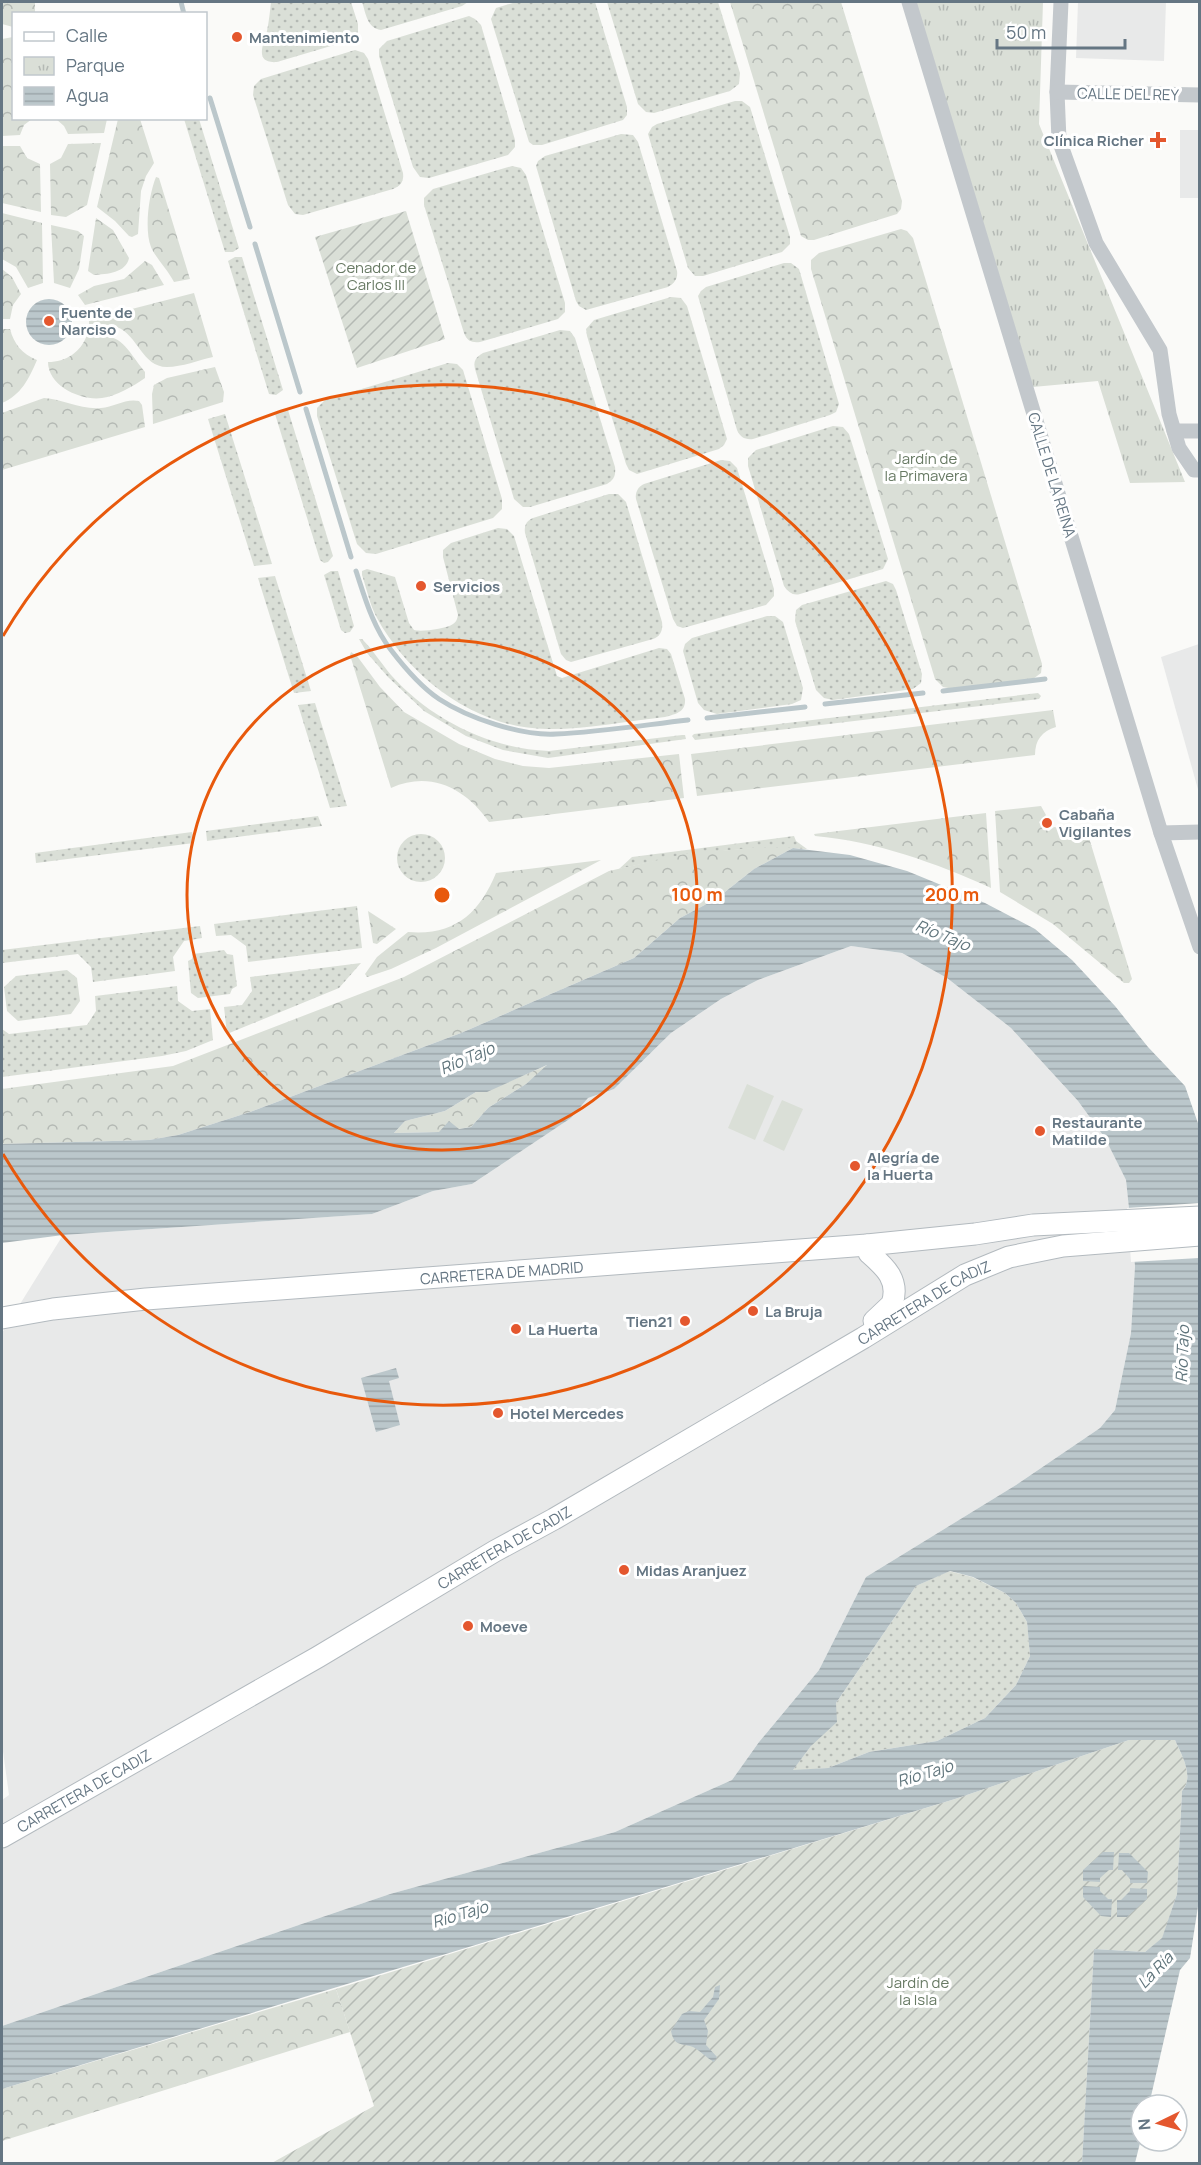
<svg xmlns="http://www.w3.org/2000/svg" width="1201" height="2165" viewBox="0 0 1201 2165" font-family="Manrope,sans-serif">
<defs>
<pattern id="grass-dots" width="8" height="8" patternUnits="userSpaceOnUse" patternTransform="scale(1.5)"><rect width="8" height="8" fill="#dadfd7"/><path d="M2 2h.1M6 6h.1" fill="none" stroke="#b4b9b4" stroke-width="1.8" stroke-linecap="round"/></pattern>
<pattern id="forest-crowns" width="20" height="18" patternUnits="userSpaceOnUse" patternTransform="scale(1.5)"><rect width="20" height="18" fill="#dadfd7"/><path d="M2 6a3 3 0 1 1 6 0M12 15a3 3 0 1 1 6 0" fill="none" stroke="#b4b9b4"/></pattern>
<pattern id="park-tufts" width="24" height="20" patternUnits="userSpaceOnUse" patternTransform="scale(1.5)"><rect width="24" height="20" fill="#dadfd7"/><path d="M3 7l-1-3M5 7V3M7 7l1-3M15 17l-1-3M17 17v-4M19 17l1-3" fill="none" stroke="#b4b9b4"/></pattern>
<pattern id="garden-furrows" width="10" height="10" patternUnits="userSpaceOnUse" patternTransform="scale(1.5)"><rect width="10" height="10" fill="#dadfd7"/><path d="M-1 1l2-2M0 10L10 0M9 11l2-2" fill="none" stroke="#b4b9b4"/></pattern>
<pattern id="water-rules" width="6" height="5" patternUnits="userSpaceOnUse" patternTransform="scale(1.5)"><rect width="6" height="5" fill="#bbc7cb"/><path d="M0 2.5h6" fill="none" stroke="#9ca6aa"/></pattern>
</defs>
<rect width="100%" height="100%" fill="#fafaf8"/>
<!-- built -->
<g fill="#e8e9e9">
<polygon points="1078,2 1166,2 1164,61 1076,58"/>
<rect x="1180" y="130" width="19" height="68"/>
<polygon points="1199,644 1200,644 1199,793 1161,657"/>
<polygon points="851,946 902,953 947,978 1011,1028 1078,1101 1105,1138 1126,1180 1135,1266 1131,1333 1115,1410 1100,1428 1016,1485 866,1577 819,1670 759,1742 732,1780 615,1832 390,1894 2,2026 2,1800 9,1795 2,1744 2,1333 63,1235 372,1214 433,1191 472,1184 571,1118 588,1098 614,1089 671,1033 721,999 758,980"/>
</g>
<!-- grass -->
<g fill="url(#grass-dots)">
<path d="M271,2H351L358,24V32L351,40L277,62C253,64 264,43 267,31C269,21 270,11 271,2Z"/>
<path d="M362,2H468L462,6L381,30C367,28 366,14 362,2Z"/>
<polygon points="516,2 595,2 627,107 627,115 623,120 542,145 533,145 529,142 491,19 496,8"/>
<polygon points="607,2 718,2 740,73 739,84 730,91 654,113 646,112 638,104"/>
<polygon points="469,16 475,19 481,25 515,140 515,147 508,155 429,178 420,177 413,167 379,56 379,49 387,41"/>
<path d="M355,50L364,53L368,59L403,173C404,181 401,186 393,189L303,215L295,214L288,205L253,95L254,86L261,79Z"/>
<polygon points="735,101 742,101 750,107 790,237 790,244 782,252 703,276 695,276 688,268 648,134 652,127 657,124"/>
<polygon points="184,119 199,119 239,248 233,252 225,252"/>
<path d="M621,134L633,135L638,142L677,271C678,278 675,283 668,287L586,310L579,306L576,301L536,166L538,161L545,156Z"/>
<path d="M512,166L521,168L526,175L565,303V312L558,319L480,342C472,343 467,341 464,333L424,205V198L433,189Z"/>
<polygon points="235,257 242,257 283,390 276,395 269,394 228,261"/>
<path d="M784,263H791L799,269L839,404L836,412L830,415L753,439C745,440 740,437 737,430L698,296L701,291L706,287Z"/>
<polygon points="671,297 681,298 687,306 727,439 724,445 719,449 637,474 629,470 626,464 587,336 586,329 594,320"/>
<path d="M560,330L570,331L575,338L615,467C616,475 614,480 607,484L530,507H523L514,499L475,369C473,361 476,357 483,353Z"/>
<polygon points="448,363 457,364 463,370 502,499 502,509 493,518 376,554 366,553 357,544 317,416 317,408 325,400"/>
<polygon points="281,410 288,410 333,556 328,562 324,563 320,560 275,414"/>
<polygon points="225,414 272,564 254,566 208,419"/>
<path d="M833,426L843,427L849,434L888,559L883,569L800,594C793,596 788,592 784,586L748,466V458L756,450Z"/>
<path d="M721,460L730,461L737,468L774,589V596L766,605L683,628L677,626L673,619L636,499C635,492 638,487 644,484Z"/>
<path d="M609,494H618L626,502L662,622C663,630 661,636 653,639L571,662L566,660L561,654L525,533C524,526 526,521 533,518Z"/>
<path d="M498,528L507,529L514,536L557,676L562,678L659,648L667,649L671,654L685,699C686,712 676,714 665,717C628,721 589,729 551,729C480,731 410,679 377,618C370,605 367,590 362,575V571L367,569L395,577L409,623L414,630C421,632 446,629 453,624C457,621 457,619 458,615L443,557V550L451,543Z"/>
<polygon points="331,571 338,571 354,626 350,632 345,633 341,630 324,575"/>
<polygon points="275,576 311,691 294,693 258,578"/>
<polygon points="886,581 893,584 896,590 922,674 921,683 913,689 833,700 824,698 816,690 795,621 796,610 802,605"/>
<polygon points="767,616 775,616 783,622 803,688 801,700 792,704 717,714 704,710 698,703 683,651 685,644 692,638"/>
<path d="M359,639H362C373,650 381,663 391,675C430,719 490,749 549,751L682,735H685L686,739L548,758L503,750L466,736L424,711L388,677L367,653Z"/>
<polygon points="1038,693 1041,696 1039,699 695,740 692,736 694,734"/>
<polygon points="315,703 347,806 330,808 298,705"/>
<polygon points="318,816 322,826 207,841 206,831"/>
<polygon points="192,832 194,843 36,863 35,853"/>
<circle cx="421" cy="858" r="24"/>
<path d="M794,836L796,841L807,849C741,845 683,855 619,869L632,857Z"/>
<polygon points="357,906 362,948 248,962 246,946 231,935 216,936 214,924"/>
<polygon points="200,926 202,938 184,941 173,957 175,971 93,982 91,967 78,954 2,963 2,950"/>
<polygon points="224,950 227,954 233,955 237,986 232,989 230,994 198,998 191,993 188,961 192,959 193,954"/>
<polygon points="361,963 339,988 227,1034 224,1007 242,1005 252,991 250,977"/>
<polygon points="67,970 77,978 80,1001 71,1014 18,1021 7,1011 4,987 16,976"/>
<polygon points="177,986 178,1001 192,1011 210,1009 213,1040 186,1051 162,1056 2,1077 2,1029 9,1034 87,1025 96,1011 95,996"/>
<polygon points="949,1571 972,1577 1005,1593 1016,1603 1027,1622 1030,1656 1016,1685 985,1718 937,1741 869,1752 828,1768 792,1771 811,1746 836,1703 916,1586"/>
</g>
<!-- forest -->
<g fill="url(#forest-crowns)">
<polygon points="2,2 35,2 35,13 14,14 13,27 2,24"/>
<polygon points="730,2 841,2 902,201 901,209 897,214 814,240 808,240 801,236"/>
<polygon points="13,37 14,118 32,119 24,125 20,135 2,136 2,39"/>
<polygon points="56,119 107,119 104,133 68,134 64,126"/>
<polygon points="118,119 140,119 154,163 146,176 141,191 138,234 132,237 129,236 115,221 97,207"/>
<polygon points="101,143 87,205 66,217 51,215 50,164 61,158 68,144"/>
<polygon points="2,146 20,146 27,158 40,164 41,212 2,203"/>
<path d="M156,177L159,178L190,279L174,282C168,270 155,257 151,247C144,229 149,194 156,177Z"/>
<polygon points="2,213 42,223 43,283 28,288 16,267 2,259"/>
<path d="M96,218L113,230L129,258C126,273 107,274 94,275L88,271Z"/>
<polygon points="51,225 78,231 84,236 79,269 70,288 54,283"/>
<polygon points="901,229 907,231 913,238 1042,664 1041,673 1033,679 953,689 943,687 935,679 811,269 811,260 819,253"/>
<polygon points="145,261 152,265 164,285 85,305 78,295 94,286 124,279"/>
<polygon points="2,269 12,277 21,294 13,305 10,319 2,319"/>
<path d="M194,293L213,357C199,360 182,367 167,367C142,367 138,335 117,327C108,324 98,324 89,324V320Z"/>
<path d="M2,329H10C14,344 22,354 37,360C29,379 21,395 2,403Z"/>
<path d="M87,335C123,333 124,346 145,372V378C134,386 116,396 102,398C81,401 48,386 48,362C66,362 81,352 87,335Z"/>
<polygon points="215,367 224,392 223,402 153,424 152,394 154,385 167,378"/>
<path d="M44,398C63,399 81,410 101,408C114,407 126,398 139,401L142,405L145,427L2,470V413Z"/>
<path d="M351,652L357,656L380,687L404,712L459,744L495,759L523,766L549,768L679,754L684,798L489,822C466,789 431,770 391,788L350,655Z"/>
<path d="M1053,710L1056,727C1042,731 1035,740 1035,755L697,796L691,754Z"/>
<polygon points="1041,806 1046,815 1039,822 1043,830 1049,831 1054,827 1066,829 1086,828 1132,979 1129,983 1124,983 1053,924 1000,892 995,811"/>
<path d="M986,813L991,888C936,863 875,841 815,836L814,834Z"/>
<polygon points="752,848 793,848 754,869 716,899 680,918 634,958 461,1033 250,1112 178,1135 149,1140 2,1144 2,1089 173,1066 404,977 609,871 685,854"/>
<path d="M601,860L436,948L391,969L367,977L365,974L377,957L408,932C454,936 479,914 496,873Z"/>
<polygon points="368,911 396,929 377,944 373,943"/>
<polygon points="550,1064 526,1084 488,1108 471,1127 439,1132 394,1133 405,1121 445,1111 476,1092 487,1091"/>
<polygon points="336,1989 350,2032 2,2141 2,2089"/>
</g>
<!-- park -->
<polygon fill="url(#park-tufts)" points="916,2 1043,2 1039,124 1185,482 1130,483 1098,381 1033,387"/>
<!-- garden -->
<g fill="url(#garden-furrows)">
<polygon points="406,211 445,339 357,368 315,237"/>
<path d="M1129,1740H1175C1181,1754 1195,1777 1182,1791L1177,1894L1162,1939L1145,1952L1094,1949L1082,2163L270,2164L374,2106L336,1989L955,1799Z"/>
</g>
<!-- pitch -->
<g fill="#dadfd7">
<polygon points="747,1084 774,1096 755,1140 728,1128"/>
<polygon points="782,1100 803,1109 784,1151 763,1141"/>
</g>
<!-- water -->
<g fill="url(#water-rules)" fill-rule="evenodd">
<circle cx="49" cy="322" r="23"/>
<path d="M793,848L850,855L907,871L985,903L1035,929L1072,960L1115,1006L1148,1047L1185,1086L1200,1129L1199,1900L1190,1958L1180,1970L1149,2105H1141V2139L1135,2163H1082L1094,1949L1145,1952L1162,1938L1177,1894L1182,1791C1195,1777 1181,1754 1175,1740H1129L955,1799L2,2089V2026L390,1894L615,1832L732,1780L759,1742L819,1670L866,1577L1016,1485L1100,1428L1115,1410L1131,1333L1135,1266L1126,1180L1105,1138L1078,1101L1011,1028L947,978L902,953L851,946L758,980L721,999L671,1033L614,1089L588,1098L571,1118L472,1184L433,1191L372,1214L63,1235L2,1243V1144L149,1140L178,1135L250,1112L461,1033L634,958L680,918L716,899L754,869ZM547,1065L526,1084L488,1108L471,1127L459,1129L449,1121L439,1132L394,1133L405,1121L445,1111L476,1092H487ZM950,1571L973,1577L1005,1593L1016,1603L1027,1622L1030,1656L1016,1685L985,1718L937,1741L869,1752L828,1768L793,1770L811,1746L837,1722L836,1703L916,1586Z"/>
<polygon points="396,1368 399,1378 389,1381 400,1425 376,1432 361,1378"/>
<polygon points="1103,1852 1114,1852 1113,1870 1109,1870 1100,1878 1100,1882 1083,1881 1083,1870"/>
<polygon points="1119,1853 1129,1853 1148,1872 1147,1883 1130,1883 1130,1879 1122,1870 1118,1870"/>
<polygon points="1083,1886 1100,1887 1100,1891 1108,1899 1112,1899 1111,1917 1101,1916 1083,1897"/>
<polygon points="1130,1888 1147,1889 1147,1899 1127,1917 1117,1917 1117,1900 1121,1900 1130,1891"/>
<path d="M720,1985L719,1999L704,2020L708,2031L706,2045L717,2057L714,2062C707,2058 699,2050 693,2047C682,2043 674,2047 671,2031L682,2014L689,2011L700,2012L713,1997L715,1987Z"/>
</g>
<!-- pier -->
<polygon fill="#fafaf8" points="1199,1203 1199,1258 1131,1262 1127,1208"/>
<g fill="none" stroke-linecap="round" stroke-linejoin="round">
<!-- stream -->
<g stroke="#bbc7cb" stroke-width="5">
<polyline points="181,2 184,14"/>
<polyline points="210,98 250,227"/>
<polyline points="255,244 300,392"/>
<polyline points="306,409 351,557"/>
<path d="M356,571C365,598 373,627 391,650C404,667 421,687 439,699C468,718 521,736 556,734C600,732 644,725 688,720"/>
<polyline points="943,691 1045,679"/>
<polyline points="825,704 923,693"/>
<polyline points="707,718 805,707"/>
</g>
<defs>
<g id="secondary">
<path d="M867,1245L869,1253C885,1267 900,1280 892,1304L874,1321"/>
<path id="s1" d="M2,1318L53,1309L146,1299L867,1245L975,1234L1033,1225L1200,1217"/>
<path id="s2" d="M2,1837L318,1657L495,1551L554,1519L863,1338L965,1275L1009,1257L1063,1246L1200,1235"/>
</g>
</defs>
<!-- secondary casing -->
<use href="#secondary" stroke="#b3babf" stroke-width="23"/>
<!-- street -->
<g stroke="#c3c8cc" stroke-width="15">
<polyline points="909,2 1161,833 1200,947"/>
<polyline points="1061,2 1057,92 1059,140 1096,243 1160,350 1169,414 1179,448 1194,470 1200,470"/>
<polyline points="1057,92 1200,95"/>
<polyline points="1174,431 1200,431"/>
<polyline points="1161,833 1200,832"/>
</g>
<!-- secondary -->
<use href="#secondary" stroke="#fff" stroke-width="21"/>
</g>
<!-- distance rings -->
<g fill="none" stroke="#e8590c" stroke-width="3">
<circle cx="442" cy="895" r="255"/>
<path d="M3 636A510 510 0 1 1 3 1154"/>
</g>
<!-- markers -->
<g fill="#e4572e" stroke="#fff" stroke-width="2">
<circle cx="237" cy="37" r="6"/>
<path d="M1155 131h6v6h6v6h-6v6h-6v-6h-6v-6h6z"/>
<circle cx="49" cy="321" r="6"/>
<circle cx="421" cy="586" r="6"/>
<circle cx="1047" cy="823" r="6"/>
<circle cx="1040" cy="1131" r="6"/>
<circle cx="855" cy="1166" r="6"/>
<circle cx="753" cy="1311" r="6"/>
<circle cx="685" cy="1321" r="6"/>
<circle cx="516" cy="1329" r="6"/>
<circle cx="498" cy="1413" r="6"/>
<circle cx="624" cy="1570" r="6"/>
<circle cx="468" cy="1626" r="6"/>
</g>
<g text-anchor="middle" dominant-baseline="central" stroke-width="6" stroke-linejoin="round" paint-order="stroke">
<!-- poi labels -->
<g font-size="15" font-weight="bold" fill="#657683" stroke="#fff" text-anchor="start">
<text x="249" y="37">Mantenimiento</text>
<text x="1144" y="140" text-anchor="end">Clínica Richer</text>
<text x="61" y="312">Fuente de<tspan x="61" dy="17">Narciso</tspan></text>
<text x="433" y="586">Servicios</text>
<text x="1059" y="814">Cabaña<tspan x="1059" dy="17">Vigilantes</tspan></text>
<text x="1052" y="1122">Restaurante<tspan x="1052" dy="17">Matilde</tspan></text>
<text x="867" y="1157">Alegría de<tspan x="867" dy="17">la Huerta</tspan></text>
<text x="765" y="1311">La Bruja</text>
<text x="673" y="1321" text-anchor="end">Tien21</text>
<text x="528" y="1329">La Huerta</text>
<text x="510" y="1413">Hotel Mercedes</text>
<text x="636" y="1570">Midas Aranjuez</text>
<text x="480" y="1626">Moeve</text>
</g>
<!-- street labels -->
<g font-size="15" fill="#657683" stroke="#fff">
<text transform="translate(1128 94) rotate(1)">CALLE DEL REY</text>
<text transform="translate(1052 475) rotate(73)">CALLE DE LA REINA</text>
<text stroke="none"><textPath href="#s1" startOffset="502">CARRETERA DE MADRID</textPath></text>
<text stroke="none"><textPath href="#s2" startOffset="1066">CARRETERA DE CADIZ</textPath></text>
<text stroke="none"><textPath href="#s2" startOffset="580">CARRETERA DE CADIZ</textPath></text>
<text stroke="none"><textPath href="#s2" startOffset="94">CARRETERA DE CADIZ</textPath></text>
</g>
<!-- park labels -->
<g font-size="15" fill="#687a64" stroke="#fff">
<text x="376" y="267">Cenador de<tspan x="376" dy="17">Carlos III</tspan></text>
<text x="926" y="458">Jardín de<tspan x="926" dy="17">la Primavera</tspan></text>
<text x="918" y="1982">Jardín de<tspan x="918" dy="17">la Isla</tspan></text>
</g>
<!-- water labels -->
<g font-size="16" font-style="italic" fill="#60757c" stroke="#fff">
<text transform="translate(943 935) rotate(22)">Río Tajo</text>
<text transform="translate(467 1058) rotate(-23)">Río Tajo</text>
<text transform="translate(1182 1354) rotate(-88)">Río Tajo</text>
<text transform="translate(925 1773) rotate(-17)">Río Tajo</text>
<text transform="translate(460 1914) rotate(-17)">Río Tajo</text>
<text transform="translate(1155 1970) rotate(-46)">La Ría</text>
</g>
</g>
<circle cx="442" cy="895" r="9" fill="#e8590c" stroke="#fff" stroke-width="3"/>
<g font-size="18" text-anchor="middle" font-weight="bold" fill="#e8590c" stroke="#fff" stroke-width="6" stroke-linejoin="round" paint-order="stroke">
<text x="697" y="901">100 m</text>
<text x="952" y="901">200 m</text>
</g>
<!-- border -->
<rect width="1201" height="2165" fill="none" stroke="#657683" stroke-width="6"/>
<!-- legend -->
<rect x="12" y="12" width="195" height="108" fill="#ffffff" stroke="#c1c8cd" stroke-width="1.5"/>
<rect x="24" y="32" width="30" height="9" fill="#ffffff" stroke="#c1c8cd" stroke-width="1.5"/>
<text x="66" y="42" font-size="18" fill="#657683">Calle</text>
<rect x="24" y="57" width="30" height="18" fill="url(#park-tufts)" stroke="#c1c8cd" stroke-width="1.5"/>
<text x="66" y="72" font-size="18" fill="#657683">Parque</text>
<rect x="24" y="87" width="30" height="18" fill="url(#water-rules)" stroke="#c1c8cd" stroke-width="1.5"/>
<text x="66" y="102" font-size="18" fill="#657683">Agua</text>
<!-- north arrow -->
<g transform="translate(1159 2123) rotate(265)"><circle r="28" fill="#ffffff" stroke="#c1c8cd" stroke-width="1.5"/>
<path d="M0-4.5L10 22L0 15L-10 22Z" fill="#e4572e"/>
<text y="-9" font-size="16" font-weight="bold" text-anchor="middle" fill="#657683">N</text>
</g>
<!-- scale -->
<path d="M997 39v9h128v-9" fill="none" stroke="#657683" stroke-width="3"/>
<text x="1006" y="39" font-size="18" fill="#657683" stroke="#ffffff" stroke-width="4.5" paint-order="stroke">50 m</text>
</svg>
